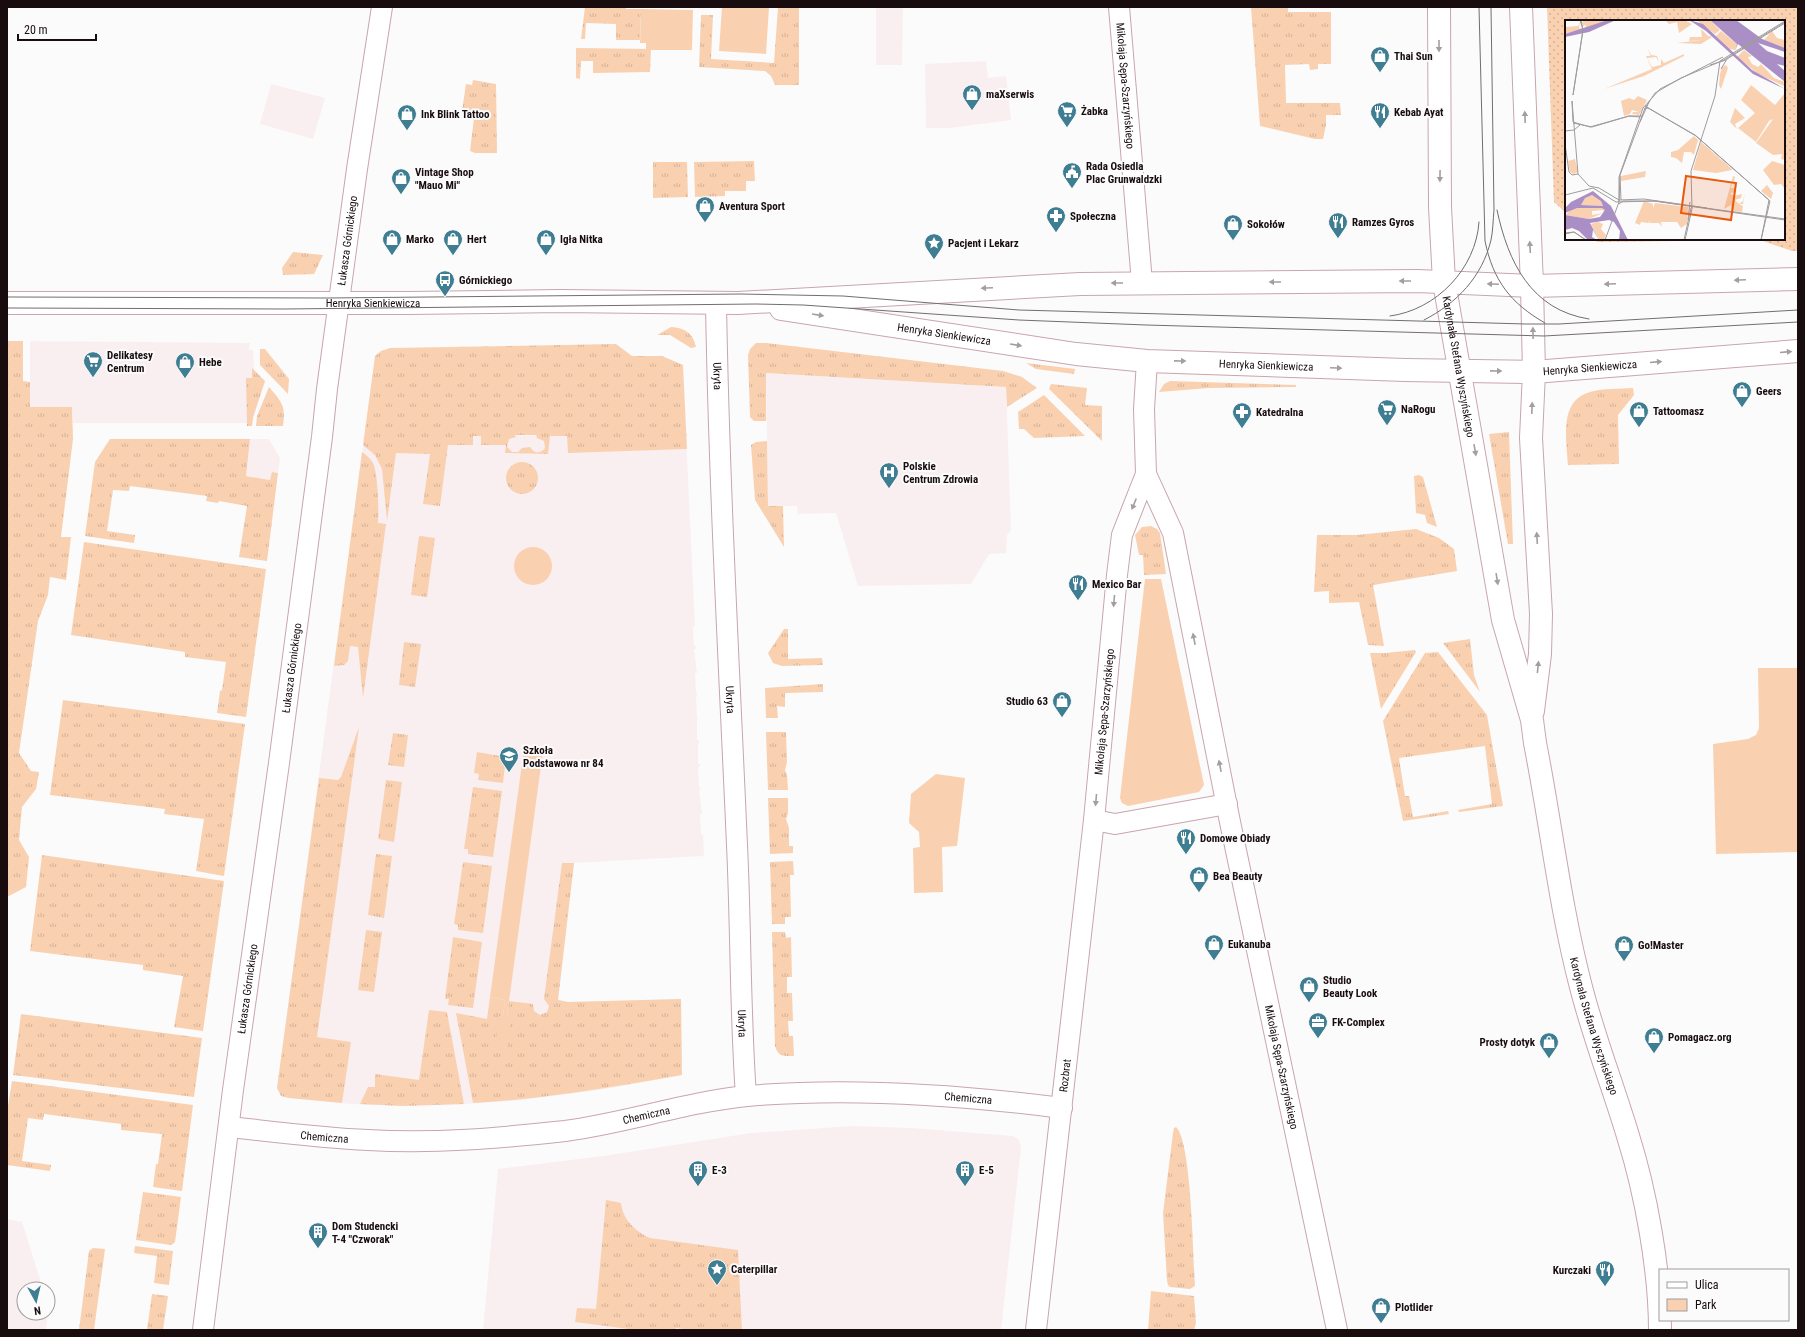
<svg xmlns="http://www.w3.org/2000/svg" width="1805" height="1337" viewBox="0 0 1805 1337" font-family="'Roboto Condensed',sans-serif">
<defs>
<pattern id="grass-tufts" width="24" height="20" patternUnits="userSpaceOnUse"><rect width="24" height="20" fill="#f9d1b1"/><path d="M3 7l-1-3M5 7V3M7 7l1-3M15 17l-1-3M17 17v-4M19 17l1-3" fill="none" stroke="#d5b297"/></pattern>
<pattern id="garden-dots" width="8" height="8" patternUnits="userSpaceOnUse"><rect width="8" height="8" fill="#f9d1b1"/><path d="M2 2h.1M6 6h.1" fill="none" stroke="#d5b297" stroke-width="1.8" stroke-linecap="round"/></pattern>
</defs>
<rect width="100%" height="100%" fill="#fbfbfb"/>
<!-- built -->
<g fill="#f9eff1">
<polygon points="876,7 903,7 902,65 876,65"/>
<polygon points="986,61 988,78 1006,76 1011,120 950,128 926,128 925,64"/>
<polygon points="271,84 325,98 313,139 260,124"/>
<polygon points="30,341 250,343 249,350 253,350 254,370 265,381 252,423 73,423 72,407 30,407"/>
<polygon points="766,373 1006,387 1011,530 1007,535 1006,553 989,554 971,584 858,586 836,513 798,514 797,506 768,506"/>
<polygon points="473,435 686,436 695,626 693,626 694,646 696,646 696,649 694,649 697,673 695,673 696,693 698,693 696,697 697,716 698,717 697,720 697,740 699,740 699,743 698,744 698,764 700,764 700,767 698,767 699,787 701,788 699,791 702,814 700,814 701,834 703,834 704,856 574,863 558,1000 568,1002 681,999 682,1075 611,1088 523,1100 464,1104 403,1106 351,1104 289,1098 281,1096 277,1088 363,445"/>
<polygon points="250,439 269,439 280,458 278,473 272,472 271,480 246,476"/>
<polygon points="853,1126 912,1128 1013,1136 1019,1140 1021,1148 1001,1330 483,1330 498,1169 603,1156 751,1133"/>
<polygon points="7,1219 22,1222 43,1289 24,1289 24,1313 48,1313 46,1330 7,1330"/>
</g>
<!-- grass -->
<g fill="url(#grass-tufts)" fill-rule="evenodd">
<polygon points="585,7 626,7 626,9 641,9 640,40 616,40 616,24 586,23 585,39 581,39"/>
<polygon points="778,7 799,7 799,85 775,85 771,76 765,71 699,67 701,15 713,15 711,59 774,63"/>
<polygon points="1251,7 1288,7 1288,12 1331,12 1331,64 1318,64 1318,69 1310,70 1309,64 1285,65 1286,103 1340,103 1341,115 1326,115 1326,125 1323,139 1315,139 1260,126"/>
<polygon points="576,48 651,49 650,72 593,73 593,61 581,61 580,79 576,78"/>
<polygon points="473,80 496,84 497,153 475,153 470,151 474,118 462,111 466,84 472,85"/>
<polygon points="754,161 755,181 746,181 746,191 725,191 725,196 695,197 694,162"/>
<polygon points="653,162 687,162 688,197 653,198"/>
<polygon points="293,252 323,255 314,274 283,275 282,268"/>
<path d="M671,327C685,328 693,333 696,347L691,348L670,335H657Z"/>
<polygon points="7,341 23,341 23,381 30,382 30,407 72,407 73,439 61,537 71,537 66,580 50,577 48,595 38,621 19,753 31,771 39,772 36,789 22,807 19,840 29,857 26,887 7,897"/>
<polygon points="756,343 766,343 1003,371 1022,377 1037,388 1007,407 1006,387 766,373 766,421 754,421 750,417 748,355 750,349"/>
<path d="M616,344L632,356H662L683,365L687,449L568,453L567,436H550L548,454L505,453L506,445H481V436H473V445H448L440,506L423,504L430,454L396,453L387,521L382,469L375,455L363,445L375,356L381,351L390,348ZM515,435H536L537,438L544,441L545,448C540,454 534,454 530,447L522,448L518,452H512L507,447L509,439L516,437Z"/>
<polygon points="260,349 265,349 289,379 288,394 260,365"/>
<polygon points="1026,363 1075,369 1074,374 1036,369"/>
<polygon points="252,368 265,381 253,417 252,426 247,426 246,378 252,378"/>
<polygon points="1170,381 1296,385 1296,387 1209,388 1159,392 1164,384"/>
<polygon points="1051,384 1087,388 1085,405 1102,406 1102,441 1049,389"/>
<path d="M269,387C282,402 286,406 283,426H256L257,416Z"/>
<path d="M1633,388L1634,395L1618,415L1619,464L1568,465C1567,440 1558,401 1590,392C1603,388 1620,389 1633,388Z"/>
<polygon points="1044,395 1085,436 1034,438 1024,429 1019,429 1018,412"/>
<polygon points="1509,432 1513,544 1508,544 1489,434"/>
<polygon points="110,439 250,439 246,476 270,480 272,472 278,473 267,561 239,557 247,506 219,501 218,503 206,501 207,496 130,486 129,491 113,490 107,531 135,535 134,543 85,536 95,462"/>
<polygon points="767,441 768,506 783,506 784,547 755,500 751,445 756,442"/>
<path d="M362,452C366,455 370,458 373,463C378,473 379,511 378,523L386,524L363,698L358,647L350,646L348,661L344,665L334,666Z"/>
<circle cx="522" cy="478" r="16"/>
<polygon points="1419,475 1423,477 1437,527 1427,523 1425,515 1416,513 1414,476"/>
<polygon points="1151,526 1157,529 1160,533 1166,574 1144,575 1143,555 1139,555 1135,535 1142,527"/>
<polygon points="1416,529 1439,538 1454,549 1457,571 1373,585 1384,646 1368,645 1359,602 1329,603 1329,591 1314,592 1317,535 1357,535"/>
<polygon points="419,536 435,538 427,597 411,595"/>
<polygon points="84,542 266,569 246,717 217,713 220,691 222,690 226,662 185,657 185,652 71,635"/>
<polygon points="784,629 788,629 788,659 822,658 823,665 782,666 773,663 768,653"/>
<polygon points="1470,639 1474,675 1480,692 1443,643"/>
<polygon points="404,642 421,644 415,687 399,685"/>
<polygon points="1415,650 1416,652 1381,709 1370,653 1385,653"/>
<polygon points="1438,652 1487,715 1503,806 1459,812 1458,810 1492,804 1485,746 1399,758 1405,796 1409,796 1413,817 1448,811 1449,814 1403,821 1383,721 1425,653"/>
<polygon points="823,684 823,692 785,693 785,707 777,706 778,718 766,718 765,688"/>
<polygon points="63,700 245,724 224,876 196,871 204,819 164,814 165,809 50,795"/>
<polygon points="359,727 317,1037 351,1042 342,1103 289,1098 281,1096 277,1088 319,778 338,780 341,777"/>
<polygon points="766,732 786,732 787,762 785,770 787,775 788,790 768,790"/>
<polygon points="393,733 408,735 404,767 388,765"/>
<polygon points="477,752 506,757 503,783 478,780 479,774 474,773"/>
<polygon points="386,780 402,782 394,842 378,839"/>
<polygon points="473,787 502,791 493,857 468,854 468,849 464,849"/>
<polygon points="768,798 788,798 788,813 786,819 789,828 789,846 793,846 793,853 770,854"/>
<polygon points="376,854 392,856 384,918 368,915"/>
<polygon points="42,855 224,881 203,1031 174,1027 183,976 143,970 143,965 30,951"/>
<polygon points="793,861 794,875 790,875 791,917 785,917 785,924 772,924 770,862"/>
<polygon points="463,862 492,866 483,933 458,930 458,925 454,924"/>
<path d="M562,863H574L558,1000L568,1002L681,999L682,1075C613,1087 544,1099 473,1103L456,1013L487,1019L490,997L505,1000L503,1016H500L503,1047L506,1048L510,1017H507L509,1001L533,1004L534,1011L540,1015L547,1012L549,1006L544,999Z"/>
<polygon points="366,930 382,932 374,992 358,990"/>
<path d="M772,932H785L786,938L791,937L792,977H787V993H792L793,1021H788L789,1036H793L794,1056C784,1056 778,1057 775,1046Z"/>
<polygon points="453,937 482,942 473,1008 448,1005 449,999 445,999"/>
<polygon points="429,1010 447,1012 464,1104 403,1106 360,1104 368,1087 375,1087 375,1074 419,1080"/>
<polygon points="21,1014 202,1038 194,1097 13,1075"/>
<polygon points="12,1081 193,1105 182,1191 153,1187 156,1164 158,1164 162,1134 121,1130 121,1124 44,1114 43,1120 28,1118 22,1161 51,1165 50,1171 7,1165 7,1112"/>
<path d="M1176,1127C1192,1142 1193,1258 1195,1286L1190,1289L1170,1287L1168,1285L1167,1281L1163,1213L1173,1133L1174,1128Z"/>
<polygon points="143,1192 181,1197 175,1242 171,1245 136,1240"/>
<path d="M606,1200L621,1203C623,1220 635,1231 650,1238L738,1250L742,1330H691L676,1328L675,1330H636L575,1322L577,1308L596,1309Z"/>
<polygon points="135,1246 173,1251 169,1285 154,1283 157,1256 134,1253"/>
<polygon points="93,1248 105,1249 94,1330 79,1330 89,1251"/>
<polygon points="1151,1291 1194,1296 1196,1323 1194,1330 1148,1330"/>
<polygon points="152,1294 168,1296 163,1330 147,1330"/>
</g>
<!-- park -->
<g fill="#f9d1b1">
<polygon points="722,7 769,7 766,54 719,51"/>
<polygon points="641,9 693,10 692,50 646,50 646,43 640,43"/>
<circle cx="533" cy="566" r="19"/>
<polygon points="1145,579 1161,579 1204,785 1199,792 1128,806 1122,803 1120,798"/>
<polygon points="1758,668 1798,668 1798,852 1716,854 1713,744 1748,739 1756,735 1759,728"/>
<polygon points="524,749 543,751 507,1016 511,1017 507,1048 495,1047 499,1016 503,1016 505,1000 490,997"/>
<polygon points="936,774 965,778 957,846 942,847 943,892 914,893 913,848 920,847 919,832 909,823 911,794"/>
</g>
<!-- garden -->
<polygon fill="url(#garden-dots)" points="1547,7 1798,7 1798,251 1792,251 1760,240 1597,242 1594,239 1784,239 1784,21 1566,21 1566,213 1554,202"/>
<g fill="none" stroke-linecap="round" stroke-linejoin="round">
<defs>
<g id="minor">
<path id="s1" d="M1119,7L1142,283"/>
<path id="s2" d="M716,303C719,483 729,664 737,845C741,929 740,1013 746,1096"/>
<path id="s3" d="M1146,474L1173,533L1230,822L1337,1330"/>
<polyline points="1094,820 1115,824 1227,804"/>
<path id="s4" d="M230,1127C276,1132 322,1138 368,1140C434,1144 500,1138 565,1131C626,1123 686,1102 747,1096C849,1087 961,1095 1062,1108"/>
<path id="s5" d="M203,1330L233,1090L279,763L322,437L327,389L357,169L382,7"/>
<path id="s6" d="M1036,1330L1094,820L1117,575L1122,535L1146,474L1144,409L1147,361"/>
</g>
<g id="tertiary">
<path id="s7" d="M7,303H408L560,301L738,303L1080,284L1417,281L1532,286L1798,279"/>
<path id="s8" d="M781,309L1076,354L1147,361L1405,370L1534,372L1798,351"/>
</g>
<g id="secondary">
<path id="s9" d="M1439,7L1440,207L1444,282L1503,620L1532,720L1535,743C1551,824 1560,907 1581,987C1594,1038 1613,1086 1628,1136C1646,1193 1660,1271 1660,1330"/>
<polyline points="1521,7 1532,286 1534,372 1531,438 1541,614 1540,654 1533,711"/>
</g>
</defs>
<!-- minor casing -->
<use href="#minor" stroke="#c9a5ad" stroke-width="22"/>
<!-- tertiary casing -->
<use href="#tertiary" stroke="#c9a5ad" stroke-width="24"/>
<!-- secondary casing -->
<use href="#secondary" stroke="#c9a5ad" stroke-width="24"/>
<!-- minor -->
<use href="#minor" stroke="#fff" stroke-width="20"/>
<!-- tertiary -->
<use href="#tertiary" stroke="#fff" stroke-width="22"/>
<!-- secondary -->
<use href="#secondary" stroke="#fff" stroke-width="22"/>
<!-- tram -->
<g stroke="#746d6e" stroke-width="1">
<path d="M1479,7L1485,241C1493,280 1510,303 1545,323"/>
<path d="M1497,210C1508,262 1531,310 1589,319"/>
<polyline points="7,297 326,298 740,294 843,296 1019,310 1526,324 1559,324 1798,310"/>
<polyline points="7,308 284,309 756,304 803,305 1019,320 1146,325 1544,336 1798,322"/>
<path d="M1390,316C1436,310 1476,269 1479,222"/>
<path d="M1424,320C1457,303 1482,277 1491,240C1493,231 1493,220 1494,210L1491,7"/>
</g>
</g>
<!-- one-way arrows -->
<defs><path id="oneway-solid" d="M-6-.8H1V-3.2L6.5 0L1 3.2V.8H-6Z"/></defs>
<g fill="#a39e9f">
<use href="#oneway-solid" transform="translate(1439 46) rotate(90)"/>
<use href="#oneway-solid" transform="translate(1525 117) rotate(-92)"/>
<use href="#oneway-solid" transform="translate(1440 176) rotate(91)"/>
<use href="#oneway-solid" transform="translate(1530 247) rotate(-93)"/>
<use href="#oneway-solid" transform="translate(1740 280) rotate(178)"/>
<use href="#oneway-solid" transform="translate(1405 281) rotate(180)"/>
<use href="#oneway-solid" transform="translate(1275 282) rotate(180)"/>
<use href="#oneway-solid" transform="translate(1117 283) rotate(-180)"/>
<use href="#oneway-solid" transform="translate(1493 284) rotate(-177)"/>
<use href="#oneway-solid" transform="translate(1610 284) rotate(178)"/>
<use href="#oneway-solid" transform="translate(987 288) rotate(177)"/>
<use href="#oneway-solid" transform="translate(818 315) rotate(9)"/>
<use href="#oneway-solid" transform="translate(1533 333) rotate(-91)"/>
<use href="#oneway-solid" transform="translate(1016 345) rotate(9)"/>
<use href="#oneway-solid" transform="translate(1786 352) rotate(-5)"/>
<use href="#oneway-solid" transform="translate(1180 361) rotate(1)"/>
<use href="#oneway-solid" transform="translate(1656 362) rotate(-5)"/>
<use href="#oneway-solid" transform="translate(1336 368) rotate(2)"/>
<use href="#oneway-solid" transform="translate(1496 371) rotate(1)"/>
<use href="#oneway-solid" transform="translate(1532 408) rotate(-88)"/>
<use href="#oneway-solid" transform="translate(1475 450) rotate(80)"/>
<use href="#oneway-solid" transform="translate(1134 504) rotate(112)"/>
<use href="#oneway-solid" transform="translate(1537 538) rotate(-93)"/>
<use href="#oneway-solid" transform="translate(1497 579) rotate(81)"/>
<use href="#oneway-solid" transform="translate(1114 601) rotate(95)"/>
<use href="#oneway-solid" transform="translate(1194 639) rotate(-101)"/>
<use href="#oneway-solid" transform="translate(1538 667) rotate(-84)"/>
<use href="#oneway-solid" transform="translate(1220 766) rotate(-101)"/>
<use href="#oneway-solid" transform="translate(1096 800) rotate(95)"/>
</g>
<!-- icons -->
<defs>
<symbol id="shop-pin" viewBox="-11 -11 22 30"><path d="M0 17L-7.5 6A9.5 9.5 0 1 1 7.5 6Z" fill="#3f7e92" stroke="#fbfbfb"/><path d="M-5-2.5h2.3a2.7 3.5 0 0 1 5.4 0H5L5.5 6h-11ZM-1.5-2.5h3a1.5 2.3 0 0 0-3 0Z" fill="#fff"/></symbol>
<symbol id="supermarket-pin" viewBox="-11 -11 22 30"><path d="M0 17L-7.5 6A9.5 9.5 0 1 1 7.5 6Z" fill="#3f7e92" stroke="#fbfbfb"/><path d="M-6-5.5h2.5l.6 2H6L4.5 2H-2.5L-4.4-4H-6ZM-1.5 3.2a1.3 1.3 0 1 0 .1 0ZM3 3.2a1.3 1.3 0 1 0 .1 0Z" fill="#fff"/></symbol>
<symbol id="restaurant-pin" viewBox="-11 -11 22 30"><path d="M0 17L-7.5 6A9.5 9.5 0 1 1 7.5 6Z" fill="#3f7e92" stroke="#fbfbfb"/><path d="M-5-6h1v4h1v-4h1v4h1v-4h1v5L-1.5 .5V6h-2V.5L-5-1ZM5-6V6H3V1.5H1.5Q1.5-4 5-6Z" fill="#fff"/></symbol>
<symbol id="civic-pin" viewBox="-11 -11 22 30"><path d="M0 17L-7.5 6A9.5 9.5 0 1 1 7.5 6Z" fill="#3f7e92" stroke="#fbfbfb"/><path d="M-.6-6.5H3V-4.5H.6V-3L4-1V1h2V6H-6V1h2V-1L-.6-3ZM-1.2 2.5V6h2.4V2.5Z" fill="#fff"/></symbol>
<symbol id="pharmacy-pin" viewBox="-11 -11 22 30"><path d="M0 17L-7.5 6A9.5 9.5 0 1 1 7.5 6Z" fill="#3f7e92" stroke="#fbfbfb"/><path d="M-2-6h4v4h4v4h-4v4h-4v-4h-4v-4h4Z" fill="#fff"/></symbol>
<symbol id="sight-pin" viewBox="-11 -11 22 30"><path d="M0 17L-7.5 6A9.5 9.5 0 1 1 7.5 6Z" fill="#3f7e92" stroke="#fbfbfb"/><path d="M0-6L1.8-2.2L6-1.7L2.9 1.2L3.7 5.4L0 3.3L-3.7 5.4L-2.9 1.2L-6-1.7L-1.8-2.2Z" fill="#fff"/></symbol>
<symbol id="bus-pin" viewBox="-11 -11 22 30"><path d="M0 17L-7.5 6A9.5 9.5 0 1 1 7.5 6Z" fill="#3f7e92" stroke="#fbfbfb"/><path d="M-5-6H5V4H4V6H2V4H-2V6H-4V4H-5ZM-3.5-4V0h7V-4ZM-3.5 1.2v1.5H-2V1.2ZM2 1.2v1.5H3.5V1.2Z" fill="#fff"/></symbol>
<symbol id="hospital-pin" viewBox="-11 -11 22 30"><path d="M0 17L-7.5 6A9.5 9.5 0 1 1 7.5 6Z" fill="#3f7e92" stroke="#fbfbfb"/><path d="M-5-5h3v3.5h4V-5h3V5h-3V1.5h-4V5h-3Z" fill="#fff"/></symbol>
<symbol id="school-pin" viewBox="-11 -11 22 30"><path d="M0 17L-7.5 6A9.5 9.5 0 1 1 7.5 6Z" fill="#3f7e92" stroke="#fbfbfb"/><path d="M0-5L7-2L0 1L-7-2ZM-4 1L0 2.5L4 1V4Q0 6-4 4Z" fill="#fff"/></symbol>
<symbol id="office-pin" viewBox="-11 -11 22 30"><path d="M0 17L-7.5 6A9.5 9.5 0 1 1 7.5 6Z" fill="#3f7e92" stroke="#fbfbfb"/><path d="M-6-3h4V-5.5h4V-3h4V5H-6ZM-1-4.5V-3h2v-1.5ZM-6 0V1H6V0Z" fill="#fff"/></symbol>
<symbol id="building-pin" viewBox="-11 -11 22 30"><path d="M0 17L-7.5 6A9.5 9.5 0 1 1 7.5 6Z" fill="#3f7e92" stroke="#fbfbfb"/><path d="M-4-6H4V6H1V3H-1V6H-4ZM-2.5-4.3h1.7v1.8h-1.7ZM.8-4.3h1.7v1.8H.8ZM-2.5-1h1.7V.8h-1.7ZM.8-1h1.7V.8H.8Z" fill="#fff"/></symbol>
</defs>
<g fill-rule="evenodd">
<use href="#shop-pin" x="1369" y="45" width="22" height="30"/>
<use href="#shop-pin" x="961" y="83" width="22" height="30"/>
<use href="#supermarket-pin" x="1056" y="100" width="22" height="30"/>
<use href="#restaurant-pin" x="1369" y="101" width="22" height="30"/>
<use href="#shop-pin" x="396" y="103" width="22" height="30"/>
<use href="#civic-pin" x="1061" y="161" width="22" height="30"/>
<use href="#shop-pin" x="390" y="167" width="22" height="30"/>
<use href="#shop-pin" x="694" y="195" width="22" height="30"/>
<use href="#pharmacy-pin" x="1045" y="205" width="22" height="30"/>
<use href="#restaurant-pin" x="1327" y="211" width="22" height="30"/>
<use href="#shop-pin" x="1222" y="213" width="22" height="30"/>
<use href="#shop-pin" x="381" y="228" width="22" height="30"/>
<use href="#shop-pin" x="442" y="228" width="22" height="30"/>
<use href="#shop-pin" x="535" y="228" width="22" height="30"/>
<use href="#sight-pin" x="923" y="232" width="22" height="30"/>
<use href="#bus-pin" x="434" y="269" width="22" height="30"/>
<use href="#supermarket-pin" x="82" y="350" width="22" height="30"/>
<use href="#shop-pin" x="174" y="351" width="22" height="30"/>
<use href="#shop-pin" x="1731" y="380" width="22" height="30"/>
<use href="#supermarket-pin" x="1376" y="398" width="22" height="30"/>
<use href="#shop-pin" x="1628" y="400" width="22" height="30"/>
<use href="#pharmacy-pin" x="1231" y="401" width="22" height="30"/>
<use href="#hospital-pin" x="878" y="461" width="22" height="30"/>
<use href="#restaurant-pin" x="1067" y="573" width="22" height="30"/>
<use href="#shop-pin" x="1051" y="690" width="22" height="30"/>
<use href="#school-pin" x="498" y="745" width="22" height="30"/>
<use href="#restaurant-pin" x="1175" y="827" width="22" height="30"/>
<use href="#shop-pin" x="1188" y="865" width="22" height="30"/>
<use href="#shop-pin" x="1203" y="933" width="22" height="30"/>
<use href="#shop-pin" x="1613" y="934" width="22" height="30"/>
<use href="#shop-pin" x="1298" y="975" width="22" height="30"/>
<use href="#office-pin" x="1307" y="1011" width="22" height="30"/>
<use href="#shop-pin" x="1643" y="1026" width="22" height="30"/>
<use href="#shop-pin" x="1538" y="1031" width="22" height="30"/>
<use href="#building-pin" x="687" y="1159" width="22" height="30"/>
<use href="#building-pin" x="954" y="1159" width="22" height="30"/>
<use href="#building-pin" x="307" y="1221" width="22" height="30"/>
<use href="#sight-pin" x="706" y="1258" width="22" height="30"/>
<use href="#restaurant-pin" x="1594" y="1259" width="22" height="30"/>
<use href="#shop-pin" x="1370" y="1296" width="22" height="30"/>
</g>
<g text-anchor="middle" dominant-baseline="central" stroke-width="4" stroke-linejoin="round" paint-order="stroke">
<!-- poi labels -->
<g font-size="11" font-weight="bold" fill="#180c0f" stroke="#fbfbfb" text-anchor="start">
<text x="1394" y="56">Thai Sun</text>
<text x="986" y="94">maXserwis</text>
<text x="1081" y="111">Żabka</text>
<text x="1394" y="112">Kebab Ayat</text>
<text x="421" y="114">Ink Blink Tattoo</text>
<text x="1086" y="166">Rada Osiedla<tspan x="1086" dy="13">Plac Grunwaldzki</tspan></text>
<text x="415" y="172">Vintage Shop<tspan x="415" dy="13">"Mauo Mi"</tspan></text>
<text x="719" y="206">Aventura Sport</text>
<text x="1070" y="216">Społeczna</text>
<text x="1352" y="222">Ramzes Gyros</text>
<text x="1247" y="224">Sokołów</text>
<text x="406" y="239">Marko</text>
<text x="467" y="239">Hert</text>
<text x="560" y="239">Igła Nitka</text>
<text x="948" y="243">Pacjent i Lekarz</text>
<text x="459" y="280">Górnickiego</text>
<text x="107" y="355">Delikatesy<tspan x="107" dy="13">Centrum</tspan></text>
<text x="199" y="362">Hebe</text>
<text x="1756" y="391">Geers</text>
<text x="1401" y="409">NaRogu</text>
<text x="1653" y="411">Tattoomasz</text>
<text x="1256" y="412">Katedralna</text>
<text x="903" y="466">Polskie<tspan x="903" dy="13">Centrum Zdrowia</tspan></text>
<text x="1092" y="584">Mexico Bar</text>
<text x="1048" y="701" text-anchor="end">Studio 63</text>
<text x="523" y="750">Szkoła<tspan x="523" dy="13">Podstawowa nr 84</tspan></text>
<text x="1200" y="838">Domowe Obiady</text>
<text x="1213" y="876">Bea Beauty</text>
<text x="1228" y="944">Eukanuba</text>
<text x="1638" y="945">Go!Master</text>
<text x="1323" y="980">Studio<tspan x="1323" dy="13">Beauty Look</tspan></text>
<text x="1332" y="1022">FK-Complex</text>
<text x="1668" y="1037">Pomagacz.org</text>
<text x="1535" y="1042" text-anchor="end">Prosty dotyk</text>
<text x="712" y="1170">E-3</text>
<text x="979" y="1170">E-5</text>
<text x="332" y="1226">Dom Studencki<tspan x="332" dy="13">T-4 "Czworak"</tspan></text>
<text x="731" y="1269">Caterpillar</text>
<text x="1591" y="1270" text-anchor="end">Kurczaki</text>
<text x="1395" y="1307">Plotlider</text>
</g>
<!-- street labels -->
<g font-size="11" fill="#180c0f" stroke="#fbfbfb">
<text stroke="none"><textPath href="#s1" startOffset="79">Mikołaja Sępa-Szarzyńskiego</textPath></text>
<text stroke="none"><textPath href="#s5" startOffset="1099">Łukasza Górnickiego</textPath></text>
<text stroke="none"><textPath href="#s7" startOffset="366">Henryka Sienkiewicza</textPath></text>
<text stroke="none"><textPath href="#s8" startOffset="165">Henryka Sienkiewicza</textPath></text>
<text stroke="none"><textPath href="#s8" startOffset="489">Henryka Sienkiewicza</textPath></text>
<text stroke="none"><textPath href="#s9" startOffset="361">Kardynała Stefana Wyszyńskiego</textPath></text>
<text stroke="none"><textPath href="#s8" startOffset="813">Henryka Sienkiewicza</textPath></text>
<text stroke="none"><textPath href="#s2" startOffset="73">Ukryta</textPath></text>
<text stroke="none"><textPath href="#s5" startOffset="668">Łukasza Górnickiego</textPath></text>
<text stroke="none"><textPath href="#s2" startOffset="397">Ukryta</textPath></text>
<text stroke="none"><textPath href="#s6" startOffset="622">Mikołaja Sępa-Szarzyńskiego</textPath></text>
<text stroke="none"><textPath href="#s5" startOffset="344">Łukasza Górnickiego</textPath></text>
<text stroke="none"><textPath href="#s2" startOffset="721">Ukryta</textPath></text>
<text stroke="none"><textPath href="#s9" startOffset="1035">Kardynała Stefana Wyszyńskiego</textPath></text>
<text stroke="none"><textPath href="#s3" startOffset="610">Mikołaja Sępa-Szarzyńskiego</textPath></text>
<text stroke="none"><textPath href="#s6" startOffset="256">Rozbrat</textPath></text>
<text stroke="none"><textPath href="#s4" startOffset="743">Chemiczna</textPath></text>
<text stroke="none"><textPath href="#s4" startOffset="419">Chemiczna</textPath></text>
<text stroke="none"><textPath href="#s4" startOffset="95">Chemiczna</textPath></text>
</g>
</g>
<!-- overview -->
<g transform="translate(1565 20)">
<rect width="220" height="220" fill="#fbfbfb"/>
<path d="M21,0H43L20,9L21,5L18,6L17,2ZM100,0H119L127,4L114,13L112,2L104,4ZM131,0H145L155,10L150,14ZM15,2L14,8L17,9L0,14V7L13,6ZM136,9L144,17L136,20L124,21L125,17H137ZM156,11L172,24L171,30L164,29L151,16ZM207,11L212,18L220,20V28L199,20ZM83,29L86,35L92,36L94,42L91,37L82,38L87,47L96,45V39L99,43L119,34V36L79,56L39,69L87,49L81,36H86L85,35ZM179,30L187,36L183,37L187,44L193,47L196,44L209,58L220,62L219,66L193,54L172,37ZM161,45L163,48L156,69L154,65L155,54L157,47ZM170,88L180,98L170,104L172,109L167,104L171,98L167,104L165,102ZM168,156L170,157L168,165V160L166,168H171V172L165,173L169,176L177,174L176,178L170,180L174,184L178,181L180,173L178,184H174L178,186L177,192L167,191L166,185L159,189Z" fill="#f9d1b1"/>
<path d="M145,16L147,17L136,24L112,23L136,20Z" fill="#f9d1b1"/>
<path d="M73,76L82,80L74,95L67,94L68,92H74L67,90L65,94L59,96L56,81L64,78L69,80ZM129,116L133,120L129,135L126,132H119L117,143L111,138L106,137V132L113,130ZM136,122L167,149V150L151,153L128,150ZM10,139L13,152L8,154L5,152L3,141ZM81,151L80,157L56,161V156ZM202,165L208,173L206,179L196,171ZM27,175L36,180L38,186L16,185L20,177ZM8,188H37L41,189L39,193L38,190L27,191V195L38,193L24,199L0,195ZM33,202L38,204L36,209L41,215L39,220H34L26,204Z" fill="#f9d1b1"/>
<path d="M186,65L210,85L220,73V140L216,139L217,134L208,135L191,123L208,99L204,101L191,122L173,108L190,93L176,80ZM207,141L220,145V169L216,164L209,165L198,150ZM79,181L88,184V188L90,183L123,187L122,204L116,208L112,202H96L97,207L94,203H84L86,200L83,203L76,202L75,205L70,203Z" fill="#f9d1b1"/>
<path d="M43,0H51L24,12L0,17V14ZM124,0L138,4L187,50L220,69L188,54L141,11ZM145,0H171L197,19L220,28V32L193,23L202,31L220,38V46L212,44L220,51V62L173,24L171,28L172,24ZM28,171L46,186L63,220H54L55,211L49,202L44,200L25,203L34,220L28,210L27,217L32,220H23L14,211L7,208L0,210V195L24,199L35,197L40,190L37,188H12L0,193V188L6,182ZM27,175L36,181L38,186L16,185L20,178Z" fill="#aa8fc6" fill-rule="evenodd"/>
<path fill="none" stroke="#a09b9d" stroke-width="1" d="M145,45L161,40M156,49L162,39L220,3M8,75L18,10L15,0M8,75L18,10L16,0M7,81L13,154M7,81L8,102L25,107L64,96H77M80,86L131,116L205,181L196,220M79,89L83,88L130,115L204,180L196,220M75,102L84,82M8,103L27,107L64,96L75,97M0,111L9,110L15,105M0,124L4,152L7,155L13,154M13,154L24,166M55,156L56,180M24,166L34,168L54,180L79,179L142,188M0,175L28,168L51,182L89,181L220,200M54,182V157L78,88L95,69L158,37M54,184L58,181H90L220,199M123,200L125,182M0,213L9,212L21,220M0,214L9,212L21,220M40,220L54,182L55,155L80,88L90,73L116,58L159,40L220,2M119,220L126,188L129,186M120,220L127,189L126,151L150,76L155,41L220,1"/>
<path fill="#e8590c" fill-opacity="0.15" stroke="#e8590c" stroke-width="2" d="M121,156L171,163L166,200L116,193Z"/>
<rect width="220" height="220" fill="none" stroke="#180c0f" stroke-width="2"/>
</g>
<!-- border -->
<rect width="1805" height="1337" fill="none" stroke="#180c0f" stroke-width="16"/>
<!-- legend -->
<rect x="1659" y="1269" width="130" height="52" fill="#fbfbfb" stroke="#a09b9d"/>
<rect x="1667" y="1282" width="20" height="6" fill="#ffffff" stroke="#a09b9d"/>
<text x="1695" y="1289" font-size="12" fill="#180c0f">Ulica</text>
<rect x="1667" y="1299" width="20" height="12" fill="#f9d1b1" stroke="#a09b9d"/>
<text x="1695" y="1309" font-size="12" fill="#180c0f">Park</text>
<!-- north arrow -->
<g transform="translate(36 1301) rotate(172)"><circle r="19" fill="#fbfbfb" stroke="#a09b9d"/>
<path d="M0-3L7 15L0 10L-7 15Z" fill="#3f7e92"/>
<text y="-6" font-size="11" font-weight="bold" text-anchor="middle" fill="#180c0f">N</text>
</g>
<!-- scale -->
<path d="M18 34v6h78v-6" fill="none" stroke="#180c0f" stroke-width="2"/>
<text x="24" y="34" font-size="12" fill="#180c0f" stroke="#fbfbfb" stroke-width="3" paint-order="stroke">20 m</text>
</svg>
